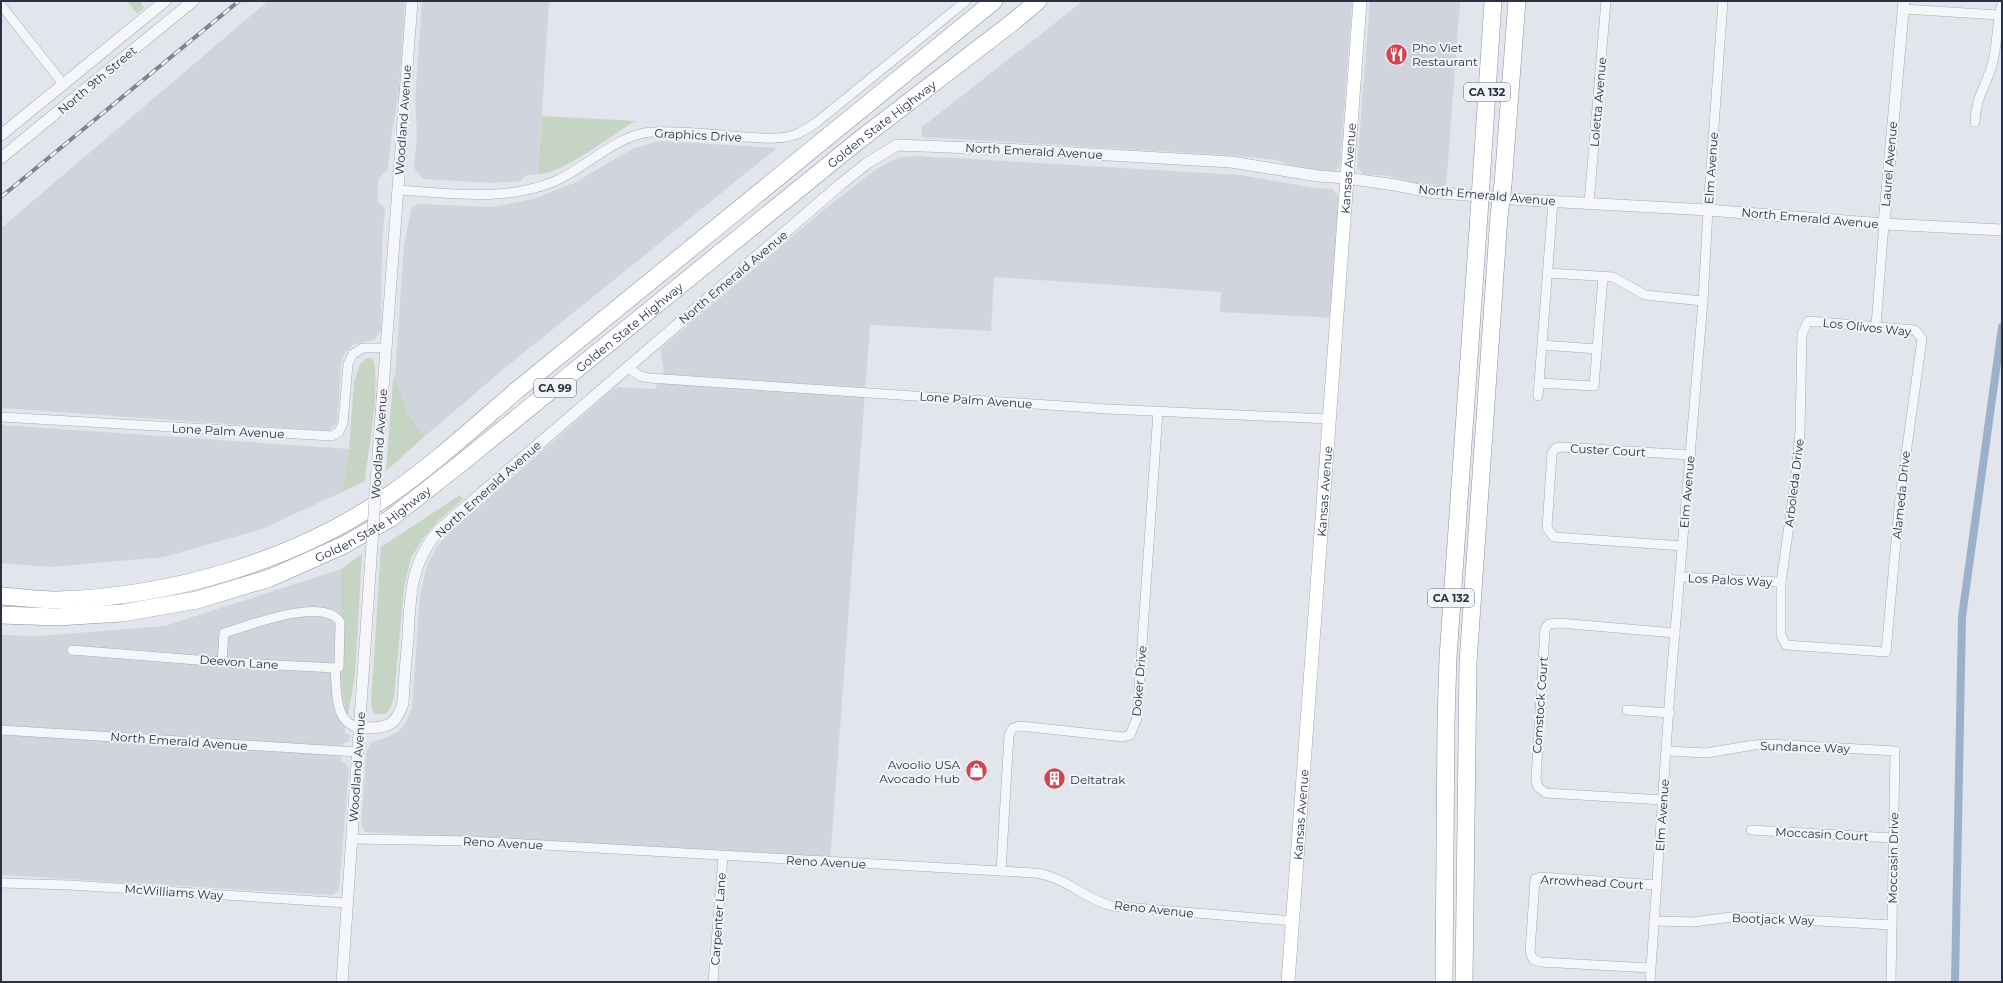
<svg xmlns="http://www.w3.org/2000/svg" width="2003" height="983" viewBox="0 0 2003 983" font-family="Montserrat,sans-serif">
<rect width="100%" height="100%" fill="#e2e5eb"/>
<!-- built -->
<g fill="#d0d4dd">
<polygon points="268,1 405,1 399,90 391,138 388,169 379,178 377,201 385,208 382,243 381,331 374,340 353,345 345,353 341,364 337,423 329,431 1,408 1,228"/>
<polygon points="422,1 549,1 538,174 525,176 521,181 495,183 423,179 414,168 417,136 415,99"/>
<polygon points="1083,1 1352,1 1340,167 1334,172 1295,167 1276,160 1240,156 922,137 922,127"/>
<polygon points="1370,1 1460,1 1446,187 1413,183 1389,176 1363,174 1357,167"/>
<polygon points="660,141 777,148 505,368 425,436 407,413 395,376 404,246 411,210 413,206 419,204 492,207 533,199 574,183 634,148"/>
<polygon points="919,156 1240,175 1315,188 1332,189 1338,196 1336,318 1220,312 1221,292 994,277 991,331 870,325 830,862 365,832 361,825 366,753 370,743 390,736 400,730 407,720 412,707 420,595 427,565 437,546 452,530 613,389 619,387 655,389 664,371 660,349 820,213 876,169 899,157"/>
<polygon points="1,425 349,449 342,492 262,529 164,557 49,567 1,563"/>
<polygon points="341,569 341,677 346,716 345,733 351,736 348,742 343,744 341,761 346,763 349,769 339,890 332,895 1,875 1,635 39,636 165,626"/>
</g>
<!-- green -->
<g fill="#c6d5c3">
<polygon points="127,1 140,1 144,8 137,14"/>
<path d="M542,116L637,121L632,123C612,135 559,176 538,174Z"/>
<path d="M368,358L373,359C381,385 368,451 365,481L342,492L349,449L354,382L360,364Z"/>
<polygon points="395,376 407,413 425,436 386,471 393,380"/>
<polygon points="460,495 463,499 438,521 423,538 411,558 404,587 394,698 390,709 385,714 374,714 371,704 381,547"/>
<polygon points="362,554 355,675 348,715 346,716 341,677 341,569"/>
</g>
<g fill="none" stroke-linecap="round" stroke-linejoin="round">
<!-- canal -->
<polyline stroke="#9cb0cc" stroke-width="8" points="1955,982 1962,617 2002,327"/>
<defs>
<g id="minor">
<polyline points="1,5 64,85"/>
<polyline points="1903,9 1998,15"/>
<path d="M1975,122C1975,99 1986,86 1992,65C1998,45 1996,24 2002,4"/>
<path d="M398,190C450,193 503,202 553,182C585,169 617,134 652,132C683,130 715,135 746,137C761,138 778,140 794,135C802,132 810,127 817,122L966,1"/>
<polyline points="1589,203 1606,1"/>
<polyline points="1548,273 1613,277 1645,295 1703,301"/>
<polygon points="1808,321 1915,330 1922,339 1900,497 1886,652 1786,645 1781,635 1781,582 1795,483 1800,432 1802,334"/>
<polyline points="1876,326 1884,224"/>
<polyline points="1542,345 1597,349"/>
<polyline points="627,367 640,376 649,378 1107,409 1329,419"/>
<polyline points="1539,383 1594,386 1603,277"/>
<polyline points="1538,396 1553,201"/>
<polyline points="1,417 332,436 339,432 343,423 348,364 353,354 363,348 387,348"/>
<polyline points="1683,546 1554,537 1547,528 1552,453 1556,448 1562,447 1691,455"/>
<polyline points="1680,577 1781,582"/>
<path d="M72,650L222,662L335,668L339,667L340,622C322,596 248,626 224,633L222,662"/>
<path d="M335,668C337,689 333,723 360,728"/>
<polyline points="1627,710 1670,713"/>
<polyline points="1,730 358,752"/>
<polyline points="1667,751 1706,753 1754,745 1770,744 1895,751 1891,982"/>
<polyline points="1663,800 1546,793 1538,787 1536,779 1545,629 1549,624 1559,623 1675,633"/>
<polyline points="1751,830 1893,838"/>
<path d="M352,839L472,841L1035,873C1066,877 1084,899 1112,906L1293,921"/>
<polyline points="1001,871 1009,735 1013,728 1020,726 1123,737 1130,735 1137,718 1158,411"/>
<polyline points="1,883 70,885 347,903"/>
<polyline points="1654,921 1694,922 1731,917 1746,917 1892,925"/>
<polyline points="1651,968 1540,962 1533,959 1530,952 1535,879 1541,877 1657,885"/>
<polyline points="713,982 723,856"/>
<polyline points="1650,982 1670,691 1703,301 1708,210 1723,1"/>
</g>
<g id="tertiary">
<polyline points="1,135 165,1"/>
<polyline points="1,158 193,1"/>
<polyline points="1884,224 1904,1"/>
<polyline points="377,469 412,1"/>
<path d="M360,728C384,728 395,729 403,703C404,681 406,660 408,638C410,597 410,562 440,529L841,184L866,164L897,145L1022,150L1231,162L1318,176L1346,178L1395,185L1430,192L1526,200L1708,210L1884,224L2002,230"/>
<polyline points="342,982 371,558"/>
</g>
<g id="secondary">
<path id="s1" d="M1288,982L1360,1"/>
</g>
<g id="motorway">
<polyline points="1481,183 1493,1"/>
<polyline points="1503,184 1517,1"/>
<path d="M1,596C20,597 39,600 58,600C169,597 294,561 385,498C432,466 474,427 516,391L994,1"/>
<path id="s2" d="M1,615L57,617L122,613L197,600L270,578L344,545L391,518L460,464L858,141L1013,22L1038,1"/>
<polyline points="1444,982 1446,721 1448,658 1479,215"/>
<polyline points="1464,982 1468,663 1499,216"/>
</g>
</defs>
<!-- minor casing -->
<use href="#minor" stroke="#a7abb6" stroke-width="10"/>
<!-- tertiary casing -->
<use href="#tertiary" stroke="#a7abb6" stroke-width="12"/>
<!-- secondary casing -->
<use href="#secondary" stroke="#a7abb6" stroke-width="14"/>
<!-- motorway casing -->
<use href="#motorway" stroke="#8991a2" stroke-width="18"/>
<!-- minor -->
<use href="#minor" stroke="#f5f6f9" stroke-width="9"/>
<!-- tertiary -->
<use href="#tertiary" stroke="#f5f6f9" stroke-width="11"/>
<!-- secondary -->
<use href="#secondary" stroke="#fff" stroke-width="13"/>
<!-- motorway -->
<use href="#motorway" stroke="#fff" stroke-width="17"/>
<defs>
<polyline id="rail" points="1,197 239,1"/>
</defs>
<!-- rail casing -->
<use href="#rail" stroke="#7b8395" stroke-width="4"/>
<!-- rail -->
<use href="#rail" stroke="#f2f4f8" stroke-width="2.5" stroke-dasharray="8" stroke-linecap="butt"/>
<defs>
<polyline id="tertiary-bridge" points="371,558 377,469"/>
<g id="motorway-bridge">
<polyline points="1479,215 1481,183"/>
<polyline points="1499,216 1503,184"/>
</g>
</defs>
<!-- tertiary-bridge casing -->
<use href="#tertiary-bridge" stroke="#a7abb6" stroke-width="12" stroke-linecap="butt"/>
<!-- motorway-bridge casing -->
<use href="#motorway-bridge" stroke="#8991a2" stroke-width="18" stroke-linecap="butt"/>
<!-- tertiary-bridge -->
<use href="#tertiary-bridge" stroke="#f5f6f9" stroke-width="11"/>
<!-- motorway-bridge -->
<use href="#motorway-bridge" stroke="#fff" stroke-width="17"/>
</g>
<!-- icons -->
<defs>
<symbol id="restaurant-disc" viewBox="-11 -11 22 22"><circle r="9.5" fill="#d4434f" stroke="#f2f4f8"/><path d="M-5-6h1v4h1v-4h1v4h1v-4h1v5L-1.5 .5V6h-2V.5L-5-1ZM5-6V6H3V1.5H1.5Q1.5-4 5-6Z" fill="#fff"/></symbol>
<symbol id="shop-disc" viewBox="-11 -11 22 22"><circle r="9.5" fill="#d4434f" stroke="#f2f4f8"/><path d="M-5-2.5h2.3a2.7 3.5 0 0 1 5.4 0H5L5.5 6h-11ZM-1.5-2.5h3a1.5 2.3 0 0 0-3 0Z" fill="#fff"/></symbol>
<symbol id="building-disc" viewBox="-11 -11 22 22"><circle r="9.5" fill="#d4434f" stroke="#f2f4f8"/><path d="M-4-6H4V6H1V3H-1V6H-4ZM-2.5-4.3h1.7v1.8h-1.7ZM.8-4.3h1.7v1.8H.8ZM-2.5-1h1.7V.8h-1.7ZM.8-1h1.7V.8H.8Z" fill="#fff"/></symbol>
</defs>
<g fill-rule="evenodd">
<use href="#restaurant-disc" x="1384" y="42" width="25" height="25"/>
<use href="#shop-disc" x="964" y="758" width="25" height="25"/>
<use href="#building-disc" x="1042" y="766" width="25" height="25"/>
</g>
<g text-anchor="middle" dominant-baseline="central" stroke-width="4" stroke-linejoin="round" paint-order="stroke">
<!-- shield labels -->
<g fill="#f2f4f8" stroke="#656c7a" stroke-width="1">
<rect x="1464" y="83" width="46" height="18" rx="3"/>
<rect x="534" y="379" width="42" height="18" rx="3"/>
<rect x="1428" y="589" width="46" height="18" rx="3"/>
</g>
<g font-size="11" font-weight="bold" fill="#293144">
<text x="1487" y="92">CA 132</text>
<text x="555" y="388">CA 99</text>
<text x="1451" y="598">CA 132</text>
</g>
<!-- poi labels -->
<g font-size="12" fill="#293144" stroke="#f2f4f8" text-anchor="start">
<text x="1412" y="47">Pho Viet<tspan x="1412" dy="14">Restaurant</tspan></text>
<text x="960" y="764" text-anchor="end">Avoolio USA<tspan x="960" dy="14">Avocado Hub</tspan></text>
<text x="1070" y="779">Deltatrak</text>
</g>
<!-- street labels -->
<g font-size="12" fill="#293144" stroke="#f2f4f8">
<text transform="translate(97 80) rotate(-40)">North 9th Street</text>
<text transform="translate(1598 102) rotate(-85)">Loletta Avenue</text>
<text transform="translate(403 120) rotate(-86)">Woodland Avenue</text>
<text stroke="none"><textPath href="#s2" startOffset="1038">Golden State Highway</textPath></text>
<text transform="translate(698 135) rotate(3)">Graphics Drive</text>
<text transform="translate(1034 151) rotate(3)">North Emerald Avenue</text>
<text transform="translate(1889 164) rotate(-85)">Laurel Avenue</text>
<text stroke="none"><textPath href="#s1" startOffset="816">Kansas Avenue</textPath></text>
<text transform="translate(1711 168) rotate(-86)">Elm Avenue</text>
<text transform="translate(1487 195) rotate(5)">North Emerald Avenue</text>
<text transform="translate(1810 218) rotate(5)">North Emerald Avenue</text>
<text transform="translate(733 277) rotate(-40)">North Emerald Avenue</text>
<text stroke="none"><textPath href="#s2" startOffset="714">Golden State Highway</textPath></text>
<text transform="translate(1867 327) rotate(6)">Los Olivos Way</text>
<text transform="translate(976 400) rotate(4)">Lone Palm Avenue</text>
<text transform="translate(228 431) rotate(3)">Lone Palm Avenue</text>
<text transform="translate(379 444) rotate(-86)">Woodland Avenue</text>
<text transform="translate(1608 450) rotate(3)">Custer Court</text>
<text transform="translate(1794 483) rotate(-83)">Arboleda Drive</text>
<text transform="translate(488 489) rotate(-42)">North Emerald Avenue</text>
<text stroke="none"><textPath href="#s1" startOffset="492">Kansas Avenue</textPath></text>
<text transform="translate(1687 492) rotate(-85)">Elm Avenue</text>
<text transform="translate(1901 495) rotate(-84)">Alameda Drive</text>
<text stroke="none"><textPath href="#s2" startOffset="390">Golden State Highway</textPath></text>
<text transform="translate(1730 580) rotate(3)">Los Palos Way</text>
<text transform="translate(239 662) rotate(4)">Deevon Lane</text>
<text transform="translate(1139 681) rotate(-85)">Doker Drive</text>
<text transform="translate(1540 705) rotate(-86)">Comstock Court</text>
<text transform="translate(179 741) rotate(4)">North Emerald Avenue</text>
<text transform="translate(1805 747) rotate(2)">Sundance Way</text>
<text transform="translate(357 767) rotate(-86)">Woodland Avenue</text>
<text stroke="none"><textPath href="#s1" startOffset="168">Kansas Avenue</textPath></text>
<text transform="translate(1662 815) rotate(-86)">Elm Avenue</text>
<text transform="translate(1822 834) rotate(3)">Moccasin Court</text>
<text transform="translate(503 843) rotate(3)">Reno Avenue</text>
<text transform="translate(1893 858) rotate(-89)">Moccasin Drive</text>
<text transform="translate(826 862) rotate(3)">Reno Avenue</text>
<text transform="translate(1592 882) rotate(3)">Arrowhead Court</text>
<text transform="translate(174 892) rotate(4)">McWilliams Way</text>
<text transform="translate(1154 909) rotate(6)">Reno Avenue</text>
<text transform="translate(718 919) rotate(-86)">Carpenter Lane</text>
<text transform="translate(1773 919) rotate(2)">Bootjack Way</text>
</g>
</g>
<!-- border -->
<rect width="2003" height="983" fill="none" stroke="#293144" stroke-width="4"/>
</svg>
